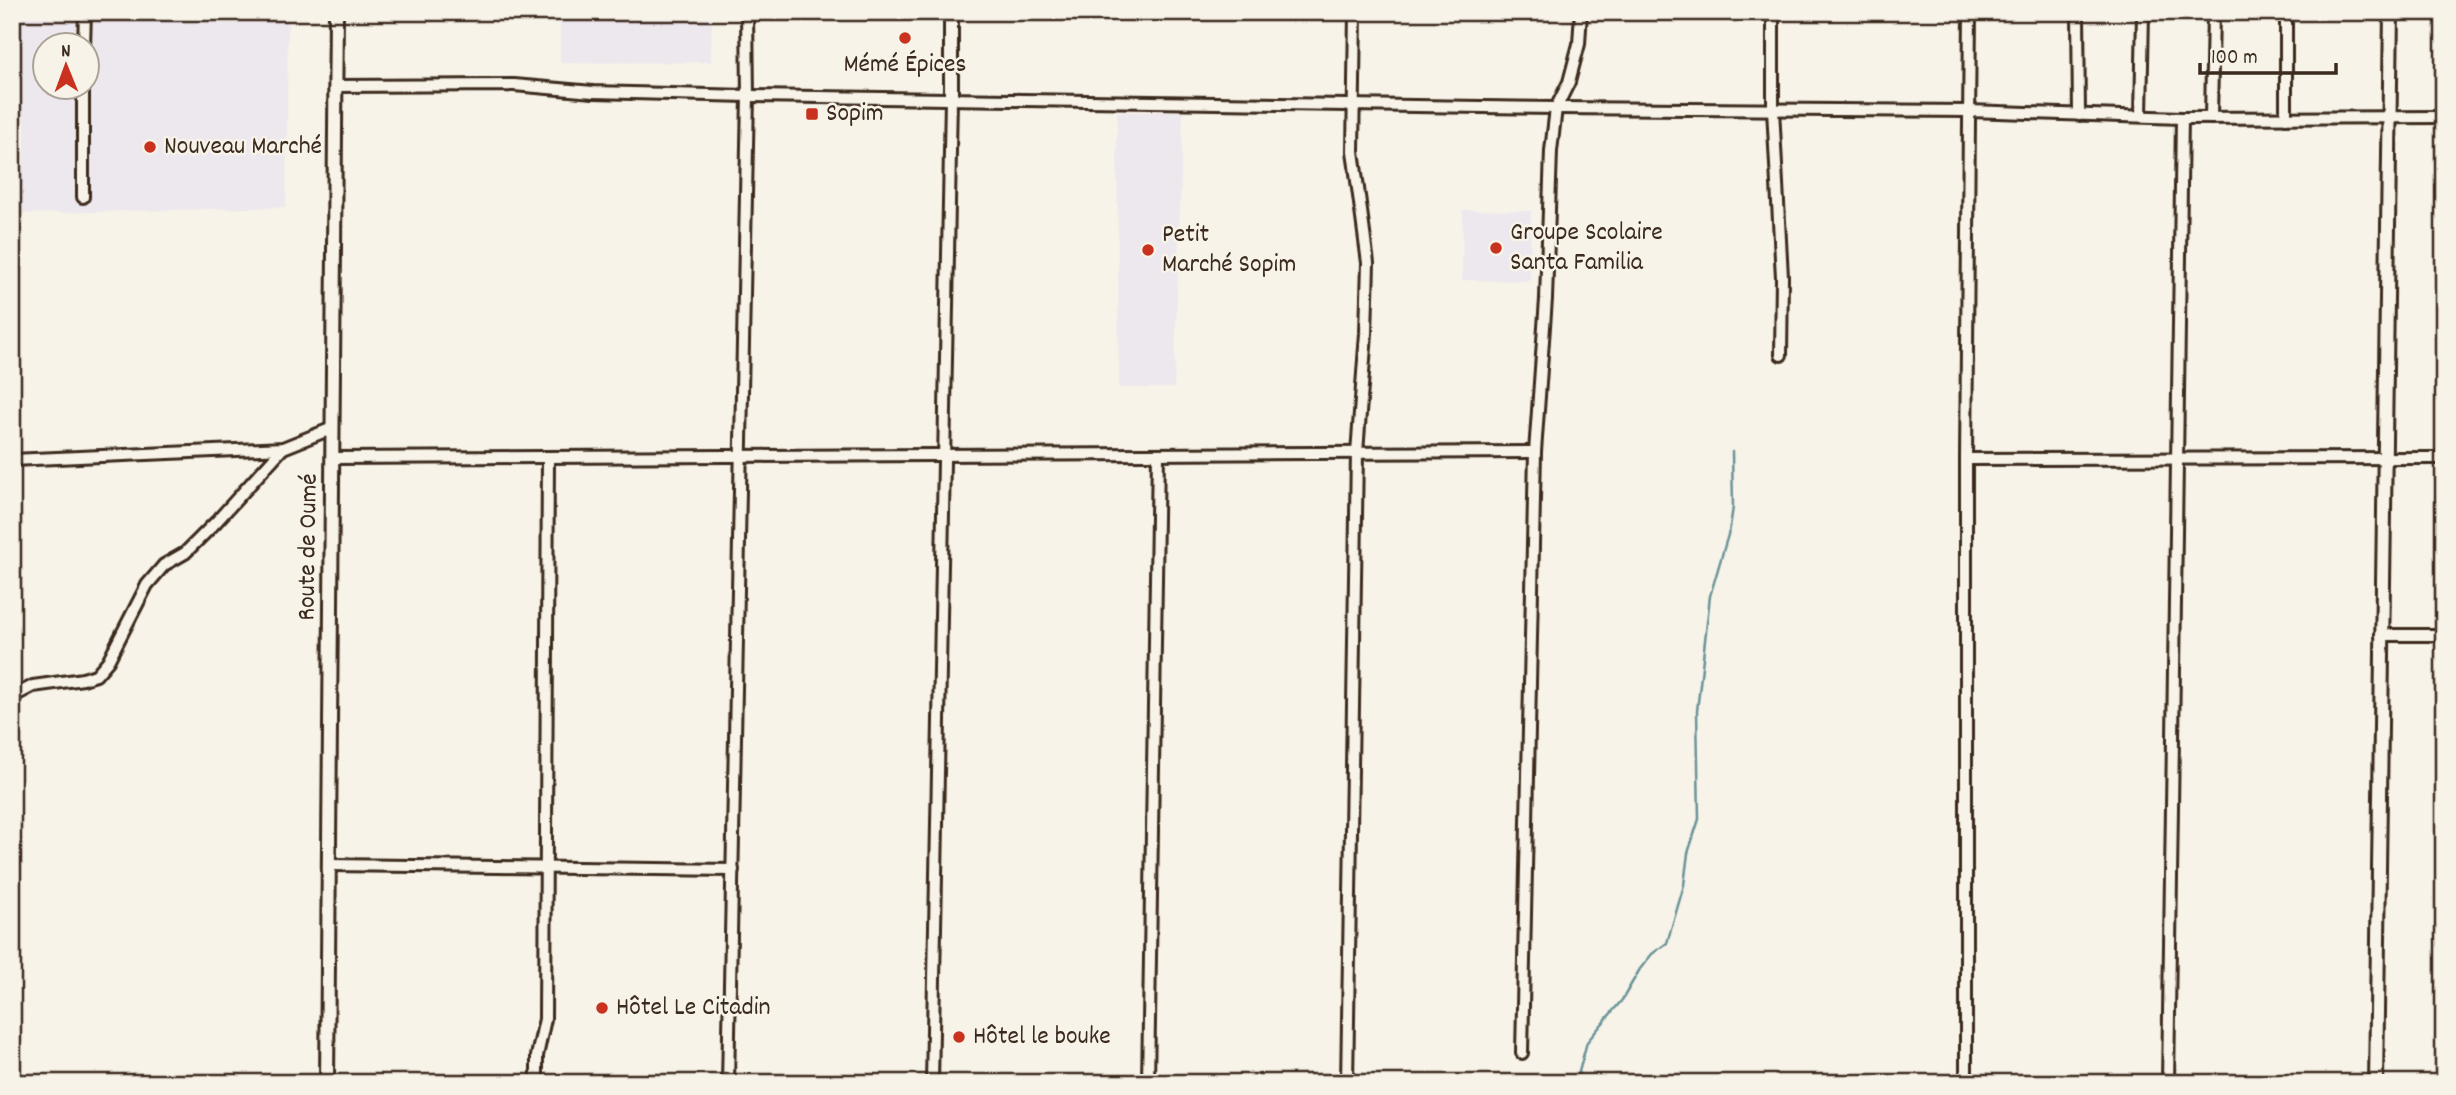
<svg xmlns="http://www.w3.org/2000/svg" width="2456" height="1095" viewBox="0 0 2456 1095" font-family="Dekko,sans-serif">
<rect width="100%" height="100%" fill="#f7f3e8"/>
<filter id="ink" filterUnits="userSpaceOnUse"><feTurbulence type="fractalNoise" baseFrequency=".0143" numOctaves="2"/><feDisplacementMap in="SourceGraphic" scale="14" xChannelSelector="R" yChannelSelector="G"/><feConvolveMatrix kernelMatrix="1 2 1 2 8 2 1 2 1" color-interpolation-filters="sRGB"/></filter>
<g filter="url(#ink)">
<!-- built -->
<g fill="#ede7ee" fill-rule="evenodd">
<path d="M12,12H288L286,207L12,214ZM46,46H88V88H46Z"/>
<polygon points="560,12 712,12 711,62 560,63"/>
<polygon points="1183,111 1174,388 1119,388 1117,112"/>
<polygon points="1463,210 1531,211 1530,281 1462,280"/>
</g>
<g fill="none" stroke-linecap="round" stroke-linejoin="round">
<!-- stream -->
<polyline stroke="#6b9398" stroke-width="2.5" points="1576,1083 1587,1042 1622,1000 1640,969 1652,954 1667,943 1684,885 1688,853 1699,819 1697,711 1710,596 1730,528 1733,507 1732,452"/>
<defs>
<g id="minor">
<polyline points="1773,12 1773,109 1782,277 1781,355"/>
<polyline points="2078,12 2079,115"/>
<polyline points="84,46 85,12"/>
<polyline points="336,86 514,85 593,92 748,96 1556,108 1969,111 2182,118 2444,117"/>
<polyline points="2141,116 2143,12"/>
<polyline points="2211,118 2213,12"/>
<polyline points="2286,118 2286,12"/>
<polyline points="83,197 83,88"/>
<polyline points="332,458 1535,452"/>
<polyline points="1966,459 2444,458"/>
<polyline points="12,460 283,448 333,428"/>
<polyline points="2381,635 2444,635"/>
<polyline points="12,697 33,686 83,679 96,675 108,661 147,585 164,565 185,553 216,522 283,448"/>
<polyline points="329,865 733,870"/>
<polyline points="1522,1053 1535,452 1546,299 1551,151 1556,108 1569,82 1579,44 1581,12"/>
<polyline points="537,1083 537,1056 545,1019 548,457"/>
<polyline points="728,1083 748,96 747,12"/>
<polyline points="932,1083 951,99"/>
<polyline points="1148,1083 1158,454"/>
<polyline points="1347,1083 1357,453 1366,333 1368,263 1353,151 1355,12"/>
<polyline points="1966,1083 1966,459 1970,12"/>
<polyline points="2168,1083 2182,118"/>
</g>
<g id="tertiary">
<polyline points="951,99 951,12"/>
<polyline points="327,1083 336,12"/>
<polyline points="2376,1083 2391,12"/>
</g>
</defs>
<!-- minor casing -->
<use href="#minor" stroke="#3b2a1e" stroke-width="16"/>
<!-- tertiary casing -->
<use href="#tertiary" stroke="#3b2a1e" stroke-width="18"/>
<!-- minor -->
<use href="#minor" stroke="#f7f3e8" stroke-width="10"/>
<!-- tertiary -->
<use href="#tertiary" stroke="#f7f3e8" stroke-width="12"/>
</g>
</g>
<!-- markers -->
<g fill="#c8321e" stroke="#f7f3e8" stroke-width="2.5">
<circle cx="905" cy="38" r="7"/>
<rect x="805" y="107" width="14" height="14" rx="3.5"/>
<circle cx="150" cy="147" r="7"/>
<circle cx="1496" cy="248" r="7"/>
<circle cx="1148" cy="250" r="7"/>
<circle cx="602" cy="1008" r="7"/>
<circle cx="959" cy="1037" r="7"/>
</g>
<g text-anchor="middle" dominant-baseline="central" stroke-width="5" stroke-linejoin="round" paint-order="stroke">
<!-- poi labels -->
<g font-size="26" fill="#3b2a1e" stroke="#f7f3e8" text-anchor="start">
<text x="905" y="65" text-anchor="middle">Mémé Épices</text>
<text x="826" y="114">Sopim</text>
<text x="164" y="147">Nouveau Marché</text>
<text x="1510" y="233">Groupe Scolaire<tspan x="1510" dy="30">Santa Familia</tspan></text>
<text x="1162" y="235">Petit<tspan x="1162" dy="30">Marché Sopim</tspan></text>
<text x="616" y="1008">Hôtel Le Citadin</text>
<text x="973" y="1037">Hôtel le bouke</text>
</g>
<!-- street labels -->
<g font-size="26" fill="#3b2a1e" stroke="#f7f3e8">
<text transform="translate(309 547) rotate(-89)">Route de Oumé</text>
</g>
</g>
<!-- margin -->
<rect width="2456" height="1095" fill="none" stroke="#f7f3e8" stroke-width="42"/>
<rect x="21" y="21" width="2414" height="1053" fill="none" stroke="#3b2a1e" stroke-width="2.5" filter="url(#ink)"/>
<!-- north arrow -->
<g transform="translate(66 66) rotate(359)"><circle r="33" fill="#f7f3e8" stroke="#aca397" stroke-width="2"/>
<path d="M0-5L12 26L0 18L-12 26Z" fill="#c8321e"/>
<text y="-10" font-size="19" font-weight="bold" text-anchor="middle" fill="#3b2a1e">N</text>
</g>
<!-- scale -->
<path d="M2200 63v10h136v-10" fill="none" stroke="#3b2a1e" stroke-width="3.5"/>
<text x="2211" y="63" font-size="21" fill="#3b2a1e" stroke="#f7f3e8" stroke-width="5" paint-order="stroke">100 m</text>
</svg>
